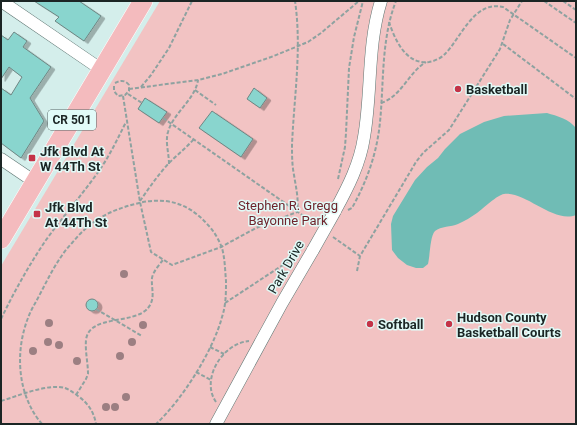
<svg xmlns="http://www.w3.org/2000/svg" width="577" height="425" viewBox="0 0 577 425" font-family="Roboto,sans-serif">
<defs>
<filter id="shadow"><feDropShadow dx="4" dy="2.5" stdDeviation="0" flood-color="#0004"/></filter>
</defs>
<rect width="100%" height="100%" fill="#d4eeeb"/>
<!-- green -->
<polygon fill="#f2c3c3" points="160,1 576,1 576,424 1,424 1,266"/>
<!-- water -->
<path fill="#70bcb5" d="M547,113C557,116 569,119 576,128V215C554,224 525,191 504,194C497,195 484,208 477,213C471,217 465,221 458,224C451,227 441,226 435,231C430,236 430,256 428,264L423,268H416L407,265L398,258L392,250L391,224L393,216L415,180L427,167L438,158L445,149L460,134L484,122L504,116Z"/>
<!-- building -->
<g fill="#89d5ce" stroke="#6e8683" filter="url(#shadow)">
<polygon points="34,1 79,1 101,16 84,41 55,21 59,17"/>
<polygon points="14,32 27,41 23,47 51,67 30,98 44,121 21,158 1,143 1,88 11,95 22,77 9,67 1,79 1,35 8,40"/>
<polygon points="254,88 267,98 260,108 247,99"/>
<polygon points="145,98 167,112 159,123 138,109"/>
<polygon points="212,111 253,139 241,157 199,128"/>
<circle cx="92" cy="305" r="6"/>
</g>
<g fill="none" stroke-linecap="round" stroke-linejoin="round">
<defs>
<g id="street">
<polyline points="1,1 102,70"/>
<polyline points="1,159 35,182"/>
<path d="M335,211C348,187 360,164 364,137C372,92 367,46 381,1"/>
<polyline points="216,424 282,303 313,250"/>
</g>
<polyline id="primary" points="1,239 143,1"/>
</defs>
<!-- street casing -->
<use href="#street" stroke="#5f7673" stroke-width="13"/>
<!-- primary casing -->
<use href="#primary" stroke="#fff" stroke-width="20"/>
<!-- path -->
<g stroke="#8ea2a0" stroke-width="2" stroke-dasharray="4 2" stroke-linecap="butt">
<polyline points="544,1 576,23"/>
<polyline points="563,1 576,10"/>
<path d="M389,22C395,40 406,65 429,62C435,61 441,58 445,54C461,38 474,0 503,7L576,58"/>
<polyline points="503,44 576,99"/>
<path d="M114,86V91L118,96L125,95L129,91V85C125,80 121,80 115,83"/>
<polyline points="141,87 151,75 169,48 192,1"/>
<polyline points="129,89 198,80 222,74 271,57 308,42 321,33 359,1"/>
<polyline points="195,90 216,105"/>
<polyline points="128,94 142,103"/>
<path d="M123,96L140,202L151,252L172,265L221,247L256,228L297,212C299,199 296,188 294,175C292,165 292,155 292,145C294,97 302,49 295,1"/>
<path d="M381,103C401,97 409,72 426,62"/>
<polyline points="163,118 315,224"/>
<path d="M169,164C169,153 165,142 168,132C173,113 195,100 198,80"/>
<polyline points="338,179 345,147 346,133 349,68 354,37 363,1"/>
<path d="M140,201C149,188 158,175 169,163C177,155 186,148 194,139"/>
<path d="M348,210L352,208C367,181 377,153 380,122C384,82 381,39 396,1"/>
<polyline points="333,237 360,256"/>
<polyline points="357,271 360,256 416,162 423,153 449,130 500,49 510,20 522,1"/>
<polyline points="225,303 295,257"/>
<polyline points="96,309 142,336"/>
<path d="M1,319C14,292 29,265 46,240C62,218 80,197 96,175C108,159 117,140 126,122"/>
<polyline points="210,347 224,354"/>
<polyline points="196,372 211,380"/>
<path d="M76,395L86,379L88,374C88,363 85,351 86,340C89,314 134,325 148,308C156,298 151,289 152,278C153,272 159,265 163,260"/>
<path d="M1,401C18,396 48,383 65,388C70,390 74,393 78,396C88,403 94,412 96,424"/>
<path d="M216,402C200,379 223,343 249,341"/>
<path d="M42,424C15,393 14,343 33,307C45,286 55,261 72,243C90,221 108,211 135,204C164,196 188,202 208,225C214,231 219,240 222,248C225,259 225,270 226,281C226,293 226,305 222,317C213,351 182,400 156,424"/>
</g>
<!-- street -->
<use href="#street" stroke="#fff" stroke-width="12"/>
<!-- primary -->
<use href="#primary" stroke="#f4bbbe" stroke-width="19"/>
<defs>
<polyline id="street-bridge" points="313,250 335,211"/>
</defs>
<!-- street-bridge casing -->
<use href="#street-bridge" stroke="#5f7673" stroke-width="13" stroke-linecap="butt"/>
<!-- street-bridge -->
<use href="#street-bridge" stroke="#fff" stroke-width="12"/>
</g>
<!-- trees -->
<g fill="#9c7f82">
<circle cx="124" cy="274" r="4"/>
<circle cx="49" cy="323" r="4"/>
<circle cx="143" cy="325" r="4"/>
<circle cx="48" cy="342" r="4"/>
<circle cx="132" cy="342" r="4"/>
<circle cx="59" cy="345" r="4"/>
<circle cx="33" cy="351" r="4"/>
<circle cx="120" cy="356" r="4"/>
<circle cx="77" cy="361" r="4"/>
<circle cx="126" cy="397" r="4"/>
<circle cx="106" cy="407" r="4"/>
<circle cx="115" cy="407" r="4"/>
</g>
<!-- markers -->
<g fill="#c43348" stroke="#e1fbf8" stroke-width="1.5">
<circle cx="458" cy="89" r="4"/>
<rect x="28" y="154" width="8" height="8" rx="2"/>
<rect x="33" y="210" width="8" height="8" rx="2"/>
<circle cx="370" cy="324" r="4"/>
<circle cx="449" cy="324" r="4"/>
</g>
<g text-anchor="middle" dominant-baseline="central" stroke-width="3" stroke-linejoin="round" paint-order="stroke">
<!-- shield labels -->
<rect fill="#e1fbf8" stroke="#566564" stroke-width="1" x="48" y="110" width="48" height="20" rx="3"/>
<g font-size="12" font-weight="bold" fill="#1b2524">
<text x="72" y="120">CR 501</text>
</g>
<!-- poi labels -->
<g font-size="13" font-weight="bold" fill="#1b2524" stroke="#e1fbf8" text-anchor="start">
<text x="466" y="89">Basketball</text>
<text x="40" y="151">Jfk Blvd At<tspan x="40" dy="15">W 44Th St</tspan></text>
<text x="45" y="207">Jfk Blvd<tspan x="45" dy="15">At 44Th St</tspan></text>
<text x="457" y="317">Hudson County<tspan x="457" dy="15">Basketball Courts</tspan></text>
<text x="378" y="324">Softball</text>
</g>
<!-- park labels -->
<g font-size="13" fill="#6f242c" stroke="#e1fbf8">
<text x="288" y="205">Stephen R. Gregg<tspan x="288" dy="15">Bayonne Park</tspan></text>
</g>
<!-- street labels -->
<g font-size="13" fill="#1b2524" stroke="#e1fbf8">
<text transform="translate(286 267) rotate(-60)">Park Drive</text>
</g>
</g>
<!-- border -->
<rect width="577" height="425" fill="none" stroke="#1b2524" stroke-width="4"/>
</svg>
